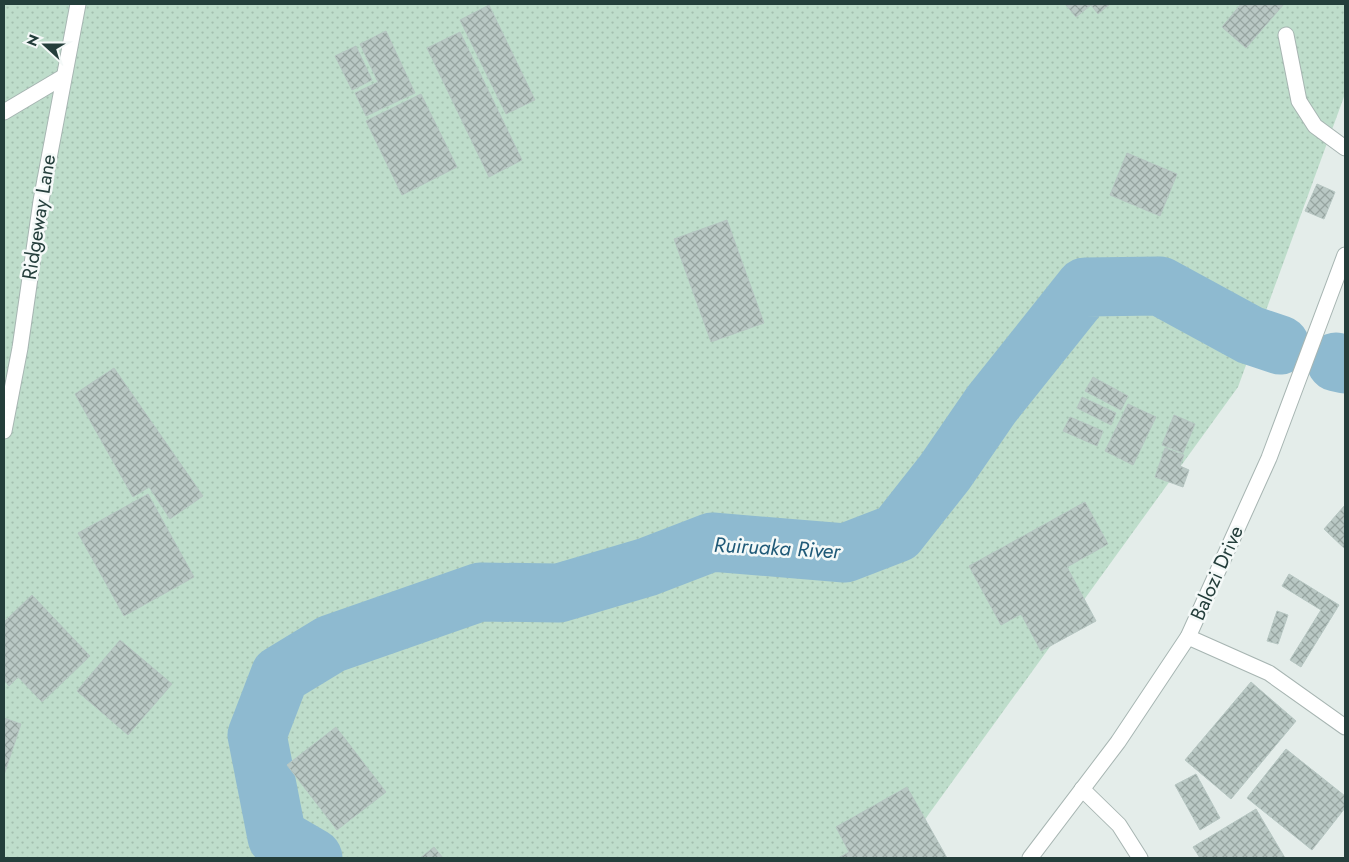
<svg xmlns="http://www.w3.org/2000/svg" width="1349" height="862" viewBox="0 0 1349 862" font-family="Jost,sans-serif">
<defs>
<pattern id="garden-dots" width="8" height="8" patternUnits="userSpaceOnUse" patternTransform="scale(1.25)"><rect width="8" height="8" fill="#beddcb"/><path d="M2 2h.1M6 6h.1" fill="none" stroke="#a3bfaf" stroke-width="1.8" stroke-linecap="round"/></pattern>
<pattern id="building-cross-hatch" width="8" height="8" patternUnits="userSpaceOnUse" patternTransform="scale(1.25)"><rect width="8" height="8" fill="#b9c8c4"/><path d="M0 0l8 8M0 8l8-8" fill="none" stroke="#96a4a0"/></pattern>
</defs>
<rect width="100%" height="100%" fill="#e4edea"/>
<!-- garden -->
<polygon fill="url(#garden-dots)" points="4,4 1345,4 1345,94 1238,387 897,858 4,858"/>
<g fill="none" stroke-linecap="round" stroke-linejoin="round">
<!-- river -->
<g stroke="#8ebad0" stroke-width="59">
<polyline points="1336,362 1345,364"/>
<polyline points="313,858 277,837 257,735 280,675 331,644 480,592 559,593 647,567 712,542 845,553 897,533 945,472 991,405 1085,287 1160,286 1250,335 1280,345"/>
</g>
</g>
<!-- building -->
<g fill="url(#building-cross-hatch)" stroke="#b6c6c2">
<polygon points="1065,4 1110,4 1098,14 1091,5 1076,17"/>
<polygon points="1241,4 1284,4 1246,48 1222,27"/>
<polygon points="489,5 535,100 506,114 460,20"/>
<polygon points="386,31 415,93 366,116 355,93 378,82 360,44"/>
<polygon points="460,32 522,160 489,177 427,48"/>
<polygon points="356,46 372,80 352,90 335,56"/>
<polygon points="421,94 457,167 402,195 366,121"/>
<polygon points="1127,153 1177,174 1160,216 1110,195"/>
<polygon points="1317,184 1335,192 1324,219 1305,211"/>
<polygon points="727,220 764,323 711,342 674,239"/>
<polygon points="114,368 203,496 170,519 149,487 133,497 75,394"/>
<polygon points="1093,377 1128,396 1121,410 1085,391"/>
<polygon points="1082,397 1116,413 1111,425 1077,408"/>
<polygon points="1128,404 1156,417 1133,465 1105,451"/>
<polygon points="1174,415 1195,424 1183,453 1162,445"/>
<polygon points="1070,417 1103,431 1097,446 1063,431"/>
<polygon points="1165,448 1184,455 1180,466 1189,470 1183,487 1155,477"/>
<polygon points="148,494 194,577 124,616 78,533"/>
<polygon points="1085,502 1108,544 1067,567 1096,621 1041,651 1021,614 1001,625 969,566"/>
<polygon points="1345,505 1345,549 1324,529"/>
<polygon points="1289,574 1339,605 1301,667 1290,660 1321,610 1282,586"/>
<polygon points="32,595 90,656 42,702 18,677 9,686 4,680 4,622"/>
<polygon points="1277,611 1288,615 1278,644 1267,641"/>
<polygon points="120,640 172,684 128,735 77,691"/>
<polygon points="1251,682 1296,721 1231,799 1185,760"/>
<polygon points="4,718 21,724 4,775"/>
<polygon points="336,727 386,792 337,830 287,765"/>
<polygon points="1286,749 1345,796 1345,808 1312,850 1247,798"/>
<polygon points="1196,774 1220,818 1200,830 1175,785"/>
<polygon points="907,787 947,858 838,858 849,852 836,827"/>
<polygon points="1256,809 1285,858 1200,858 1193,847"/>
<polygon points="434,847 443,858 420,858"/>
</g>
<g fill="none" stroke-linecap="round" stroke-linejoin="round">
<defs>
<g id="lane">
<polyline points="1286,35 1299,101 1315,126 1345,148"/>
<polyline points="4,112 63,77"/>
<polyline points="1188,637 1269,673 1345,727"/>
</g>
<g id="street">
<polyline points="4,431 20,348 41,201 78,4"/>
<polyline points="1082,789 1119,825 1140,858"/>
<polyline points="1030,858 1118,742 1188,637 1269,458 1345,255"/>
</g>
</defs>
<!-- lane casing -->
<use href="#lane" stroke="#a7b5b2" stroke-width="17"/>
<!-- street casing -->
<use href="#street" stroke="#a7b5b2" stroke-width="17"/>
<!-- lane -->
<use href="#lane" stroke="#fff" stroke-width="15"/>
<!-- street -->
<use href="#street" stroke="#fff" stroke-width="15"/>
</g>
<g text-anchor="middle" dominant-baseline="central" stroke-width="5" stroke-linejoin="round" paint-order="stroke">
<!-- street labels -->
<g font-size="20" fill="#243e3b" stroke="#f4f9f8">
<text transform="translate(39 217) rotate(-81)">Ridgeway Lane</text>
<text transform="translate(1217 573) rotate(-66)">Balozi Drive</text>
</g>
<!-- water labels -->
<g font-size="21" font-style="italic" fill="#205a78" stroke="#f4f9f8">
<text transform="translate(777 548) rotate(3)">Ruiruaka River</text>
</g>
</g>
<!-- border -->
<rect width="1349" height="862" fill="none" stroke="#243e3b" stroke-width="10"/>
<!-- north arrow -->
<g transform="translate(45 45) rotate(291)" stroke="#f4f9f8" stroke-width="4" paint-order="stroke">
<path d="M0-4L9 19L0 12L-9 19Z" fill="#243e3b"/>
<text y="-8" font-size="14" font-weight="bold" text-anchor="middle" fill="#243e3b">N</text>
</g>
</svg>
